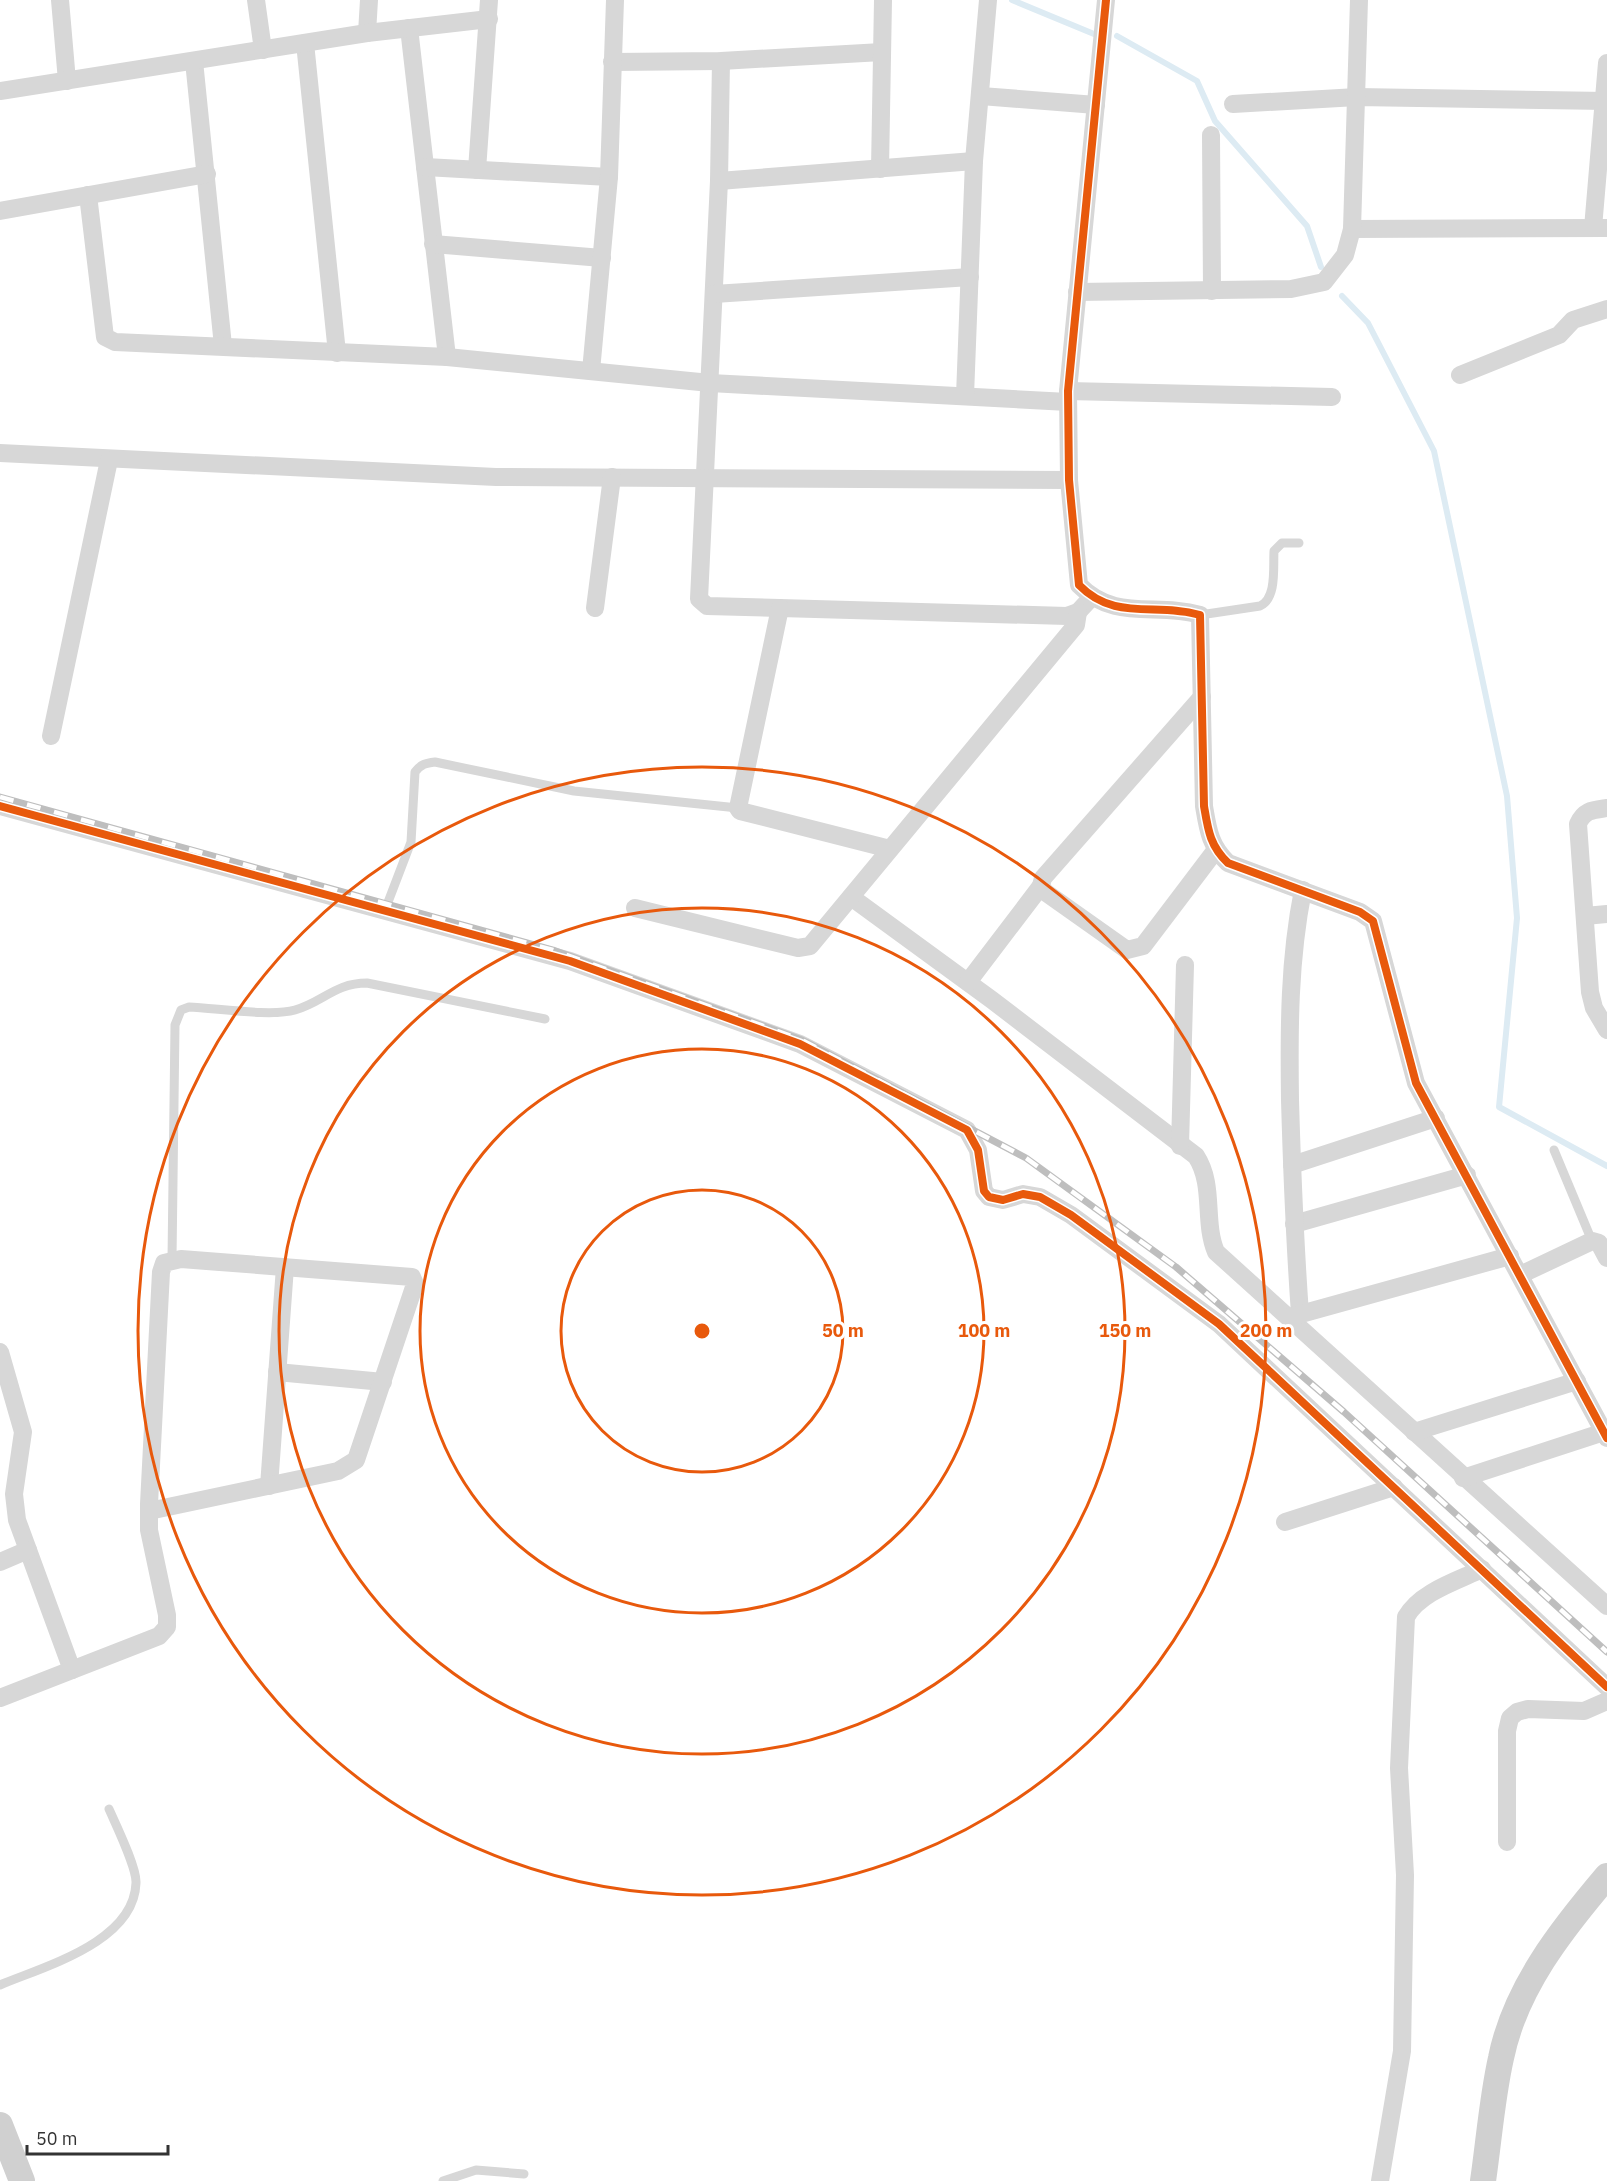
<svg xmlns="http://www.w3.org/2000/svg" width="1607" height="2181" viewBox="0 0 1607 2181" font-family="'IBM Plex Sans',sans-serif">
<rect width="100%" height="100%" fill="#fff"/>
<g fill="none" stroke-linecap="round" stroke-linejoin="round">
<!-- stream -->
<g stroke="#ddebf3" stroke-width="6">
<polyline points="1012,0 1094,34"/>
<polyline points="1117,36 1197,81 1215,121 1307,226 1321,267"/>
<polyline points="1342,296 1368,323 1434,451 1507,796 1517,918 1499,1107 1607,1166"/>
</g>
<!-- lane -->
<g stroke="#d7d7d7" stroke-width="9">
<path d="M1200,615L1260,606C1277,598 1273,568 1274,551L1282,543H1299"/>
<path d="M385,910L411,842L415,772C421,764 426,763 435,762L574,791L738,808"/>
<polyline points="1554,1150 1592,1241"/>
<path d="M172,1259L175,1025L181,1010L189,1007C216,1008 271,1017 295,1010C323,1002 335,983 367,983L545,1019"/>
<path d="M0,1985C45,1966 134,1942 136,1883C137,1868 116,1825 109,1809"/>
<polyline points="443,2181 476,2170 524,2174"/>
</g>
<!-- street -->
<g stroke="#d7d7d7" stroke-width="18">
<polyline points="60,0 67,81"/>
<polyline points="256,0 263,50"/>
<path d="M1106,0L1068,391L1069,480L1079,585C1115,622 1156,602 1200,615L1204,806C1208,830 1210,846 1228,863L1360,912L1373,921L1416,1083L1607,1438"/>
<polyline points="409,28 447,357"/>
<polyline points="367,33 369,0"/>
<polyline points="305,43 337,353"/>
<polyline points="194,61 223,346"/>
<polyline points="721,61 719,181 699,599 707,606 1067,616 1078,612 1091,598"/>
<polyline points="612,62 721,61 882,52"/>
<polyline points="0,91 367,33 489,19"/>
<polyline points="981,96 1096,105"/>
<polyline points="1233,104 1357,97 1607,101"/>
<polyline points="1211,135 1212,291"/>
<polyline points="425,167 609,177"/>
<polyline points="880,169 883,0"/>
<polyline points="477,170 489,0"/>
<polyline points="719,181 974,161"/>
<polyline points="88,195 105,337 115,342 447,357 710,383 1068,402"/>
<polyline points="0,211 207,174"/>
<polyline points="1593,228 1607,63"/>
<polyline points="1352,229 1607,228"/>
<polyline points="433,244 602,258"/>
<polyline points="1077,292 1291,289 1324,282 1345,255 1352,229 1359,0"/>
<polyline points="714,294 970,277"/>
<polyline points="591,371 609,177 615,0"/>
<polyline points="1460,375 1559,335 1573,320 1607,309"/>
<polyline points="1068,391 1332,397"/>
<polyline points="965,396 974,161 988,0"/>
<polyline points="0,453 496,477 1069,480"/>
<polyline points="595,608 612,477"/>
<polyline points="780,608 738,808 740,811 890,849"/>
<polyline points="1202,697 1043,878 1041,886 1045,892 1127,950 1143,946 1215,851"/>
<polyline points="51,736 109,460"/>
<polyline points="0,806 570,961 800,1044 967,1130 978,1150 984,1191 989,1197 1003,1200 1023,1194 1040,1197 1071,1215 1219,1324 1607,1687"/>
<path d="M1607,808C1593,810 1584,810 1578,824L1590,992L1594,1008L1607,1030"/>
<path d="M851,897L992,1000L1196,1156C1215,1185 1203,1221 1216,1252L1607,1606"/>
<polyline points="635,908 798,948 810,946 1071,631 1076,625 1078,612"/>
<polyline points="1585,916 1607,914"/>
<polyline points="968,982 1041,886"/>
<polyline points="1180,1146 1185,965"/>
<polyline points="1292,1165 1436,1118"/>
<polyline points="1294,1224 1467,1175"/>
<polyline points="1520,1275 1592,1241 1599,1243 1607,1258"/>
<path d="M1300,1314C1295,1243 1292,1171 1290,1100C1289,1029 1289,960 1303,890"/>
<polyline points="1290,1317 1510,1256"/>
<polyline points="0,1352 23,1432 14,1494 17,1520 72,1670"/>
<polyline points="277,1372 383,1382"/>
<polyline points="1414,1432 1577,1381"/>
<polyline points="1463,1478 1604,1432"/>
<polyline points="269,1486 285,1267"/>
<polyline points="1285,1522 1394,1487"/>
<polyline points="0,1562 28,1550"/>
<polyline points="0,1698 159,1636 167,1627 167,1615 149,1530 149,1504 161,1272 164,1263 181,1259 412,1277 415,1284 356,1460 338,1471 149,1511"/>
<polyline points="1507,1842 1507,1731 1510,1718 1517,1712 1528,1709 1584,1711 1607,1701"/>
<path d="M1380,2181L1402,2051L1405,1875L1399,1768L1406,1617C1420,1592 1457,1581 1482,1569"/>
</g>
<!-- secondary -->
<g stroke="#d0d0d0" stroke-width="26">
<polyline points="0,2125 22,2181"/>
<path d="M1483,2181C1489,2140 1492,2098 1501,2058C1515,1988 1562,1929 1607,1876"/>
</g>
<defs>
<polyline id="rail" points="0,797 553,950 802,1040 1026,1158 1176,1267 1344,1412 1607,1652"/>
</defs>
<!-- rail casing -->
<use href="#rail" stroke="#bebebe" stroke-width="7"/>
<!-- rail -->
<use href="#rail" stroke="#fff" stroke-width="4.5" stroke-dasharray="14" stroke-linecap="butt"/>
<defs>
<g id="cycleway">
<path d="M1106,0L1068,391L1069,480L1079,585C1115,622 1156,602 1200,615L1204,806C1208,830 1210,846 1228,863L1360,912L1373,921L1416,1083L1607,1438"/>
<polyline points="0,806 570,961 800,1044 967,1130 978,1150 984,1191 989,1197 1003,1200 1023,1194 1040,1197 1071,1215 1219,1324 1607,1687"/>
</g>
</defs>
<!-- cycleway casing -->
<use href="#cycleway" stroke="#fff" stroke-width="11"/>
<!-- cycleway -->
<use href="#cycleway" stroke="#e8590c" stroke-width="8"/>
</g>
<!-- distance rings -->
<g fill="none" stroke="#e8590c" stroke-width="3">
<circle cx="702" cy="1331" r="141"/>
<circle cx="702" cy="1331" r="282"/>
<circle cx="702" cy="1331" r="423"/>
<circle cx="702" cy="1331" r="564"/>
</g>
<circle cx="702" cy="1331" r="9" fill="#e8590c" stroke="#fff" stroke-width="3"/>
<g font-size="18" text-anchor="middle" font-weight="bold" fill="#e8590c" stroke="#fff" stroke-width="6" stroke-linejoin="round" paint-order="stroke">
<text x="843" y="1337">50 m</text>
<text x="984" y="1337">100 m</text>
<text x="1125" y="1337">150 m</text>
<text x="1266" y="1337">200 m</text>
</g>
<!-- scale -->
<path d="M27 2145v9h141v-9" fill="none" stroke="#333333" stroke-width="3"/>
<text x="36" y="2145" font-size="18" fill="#333333" stroke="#ffffff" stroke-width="4.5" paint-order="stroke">50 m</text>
</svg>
